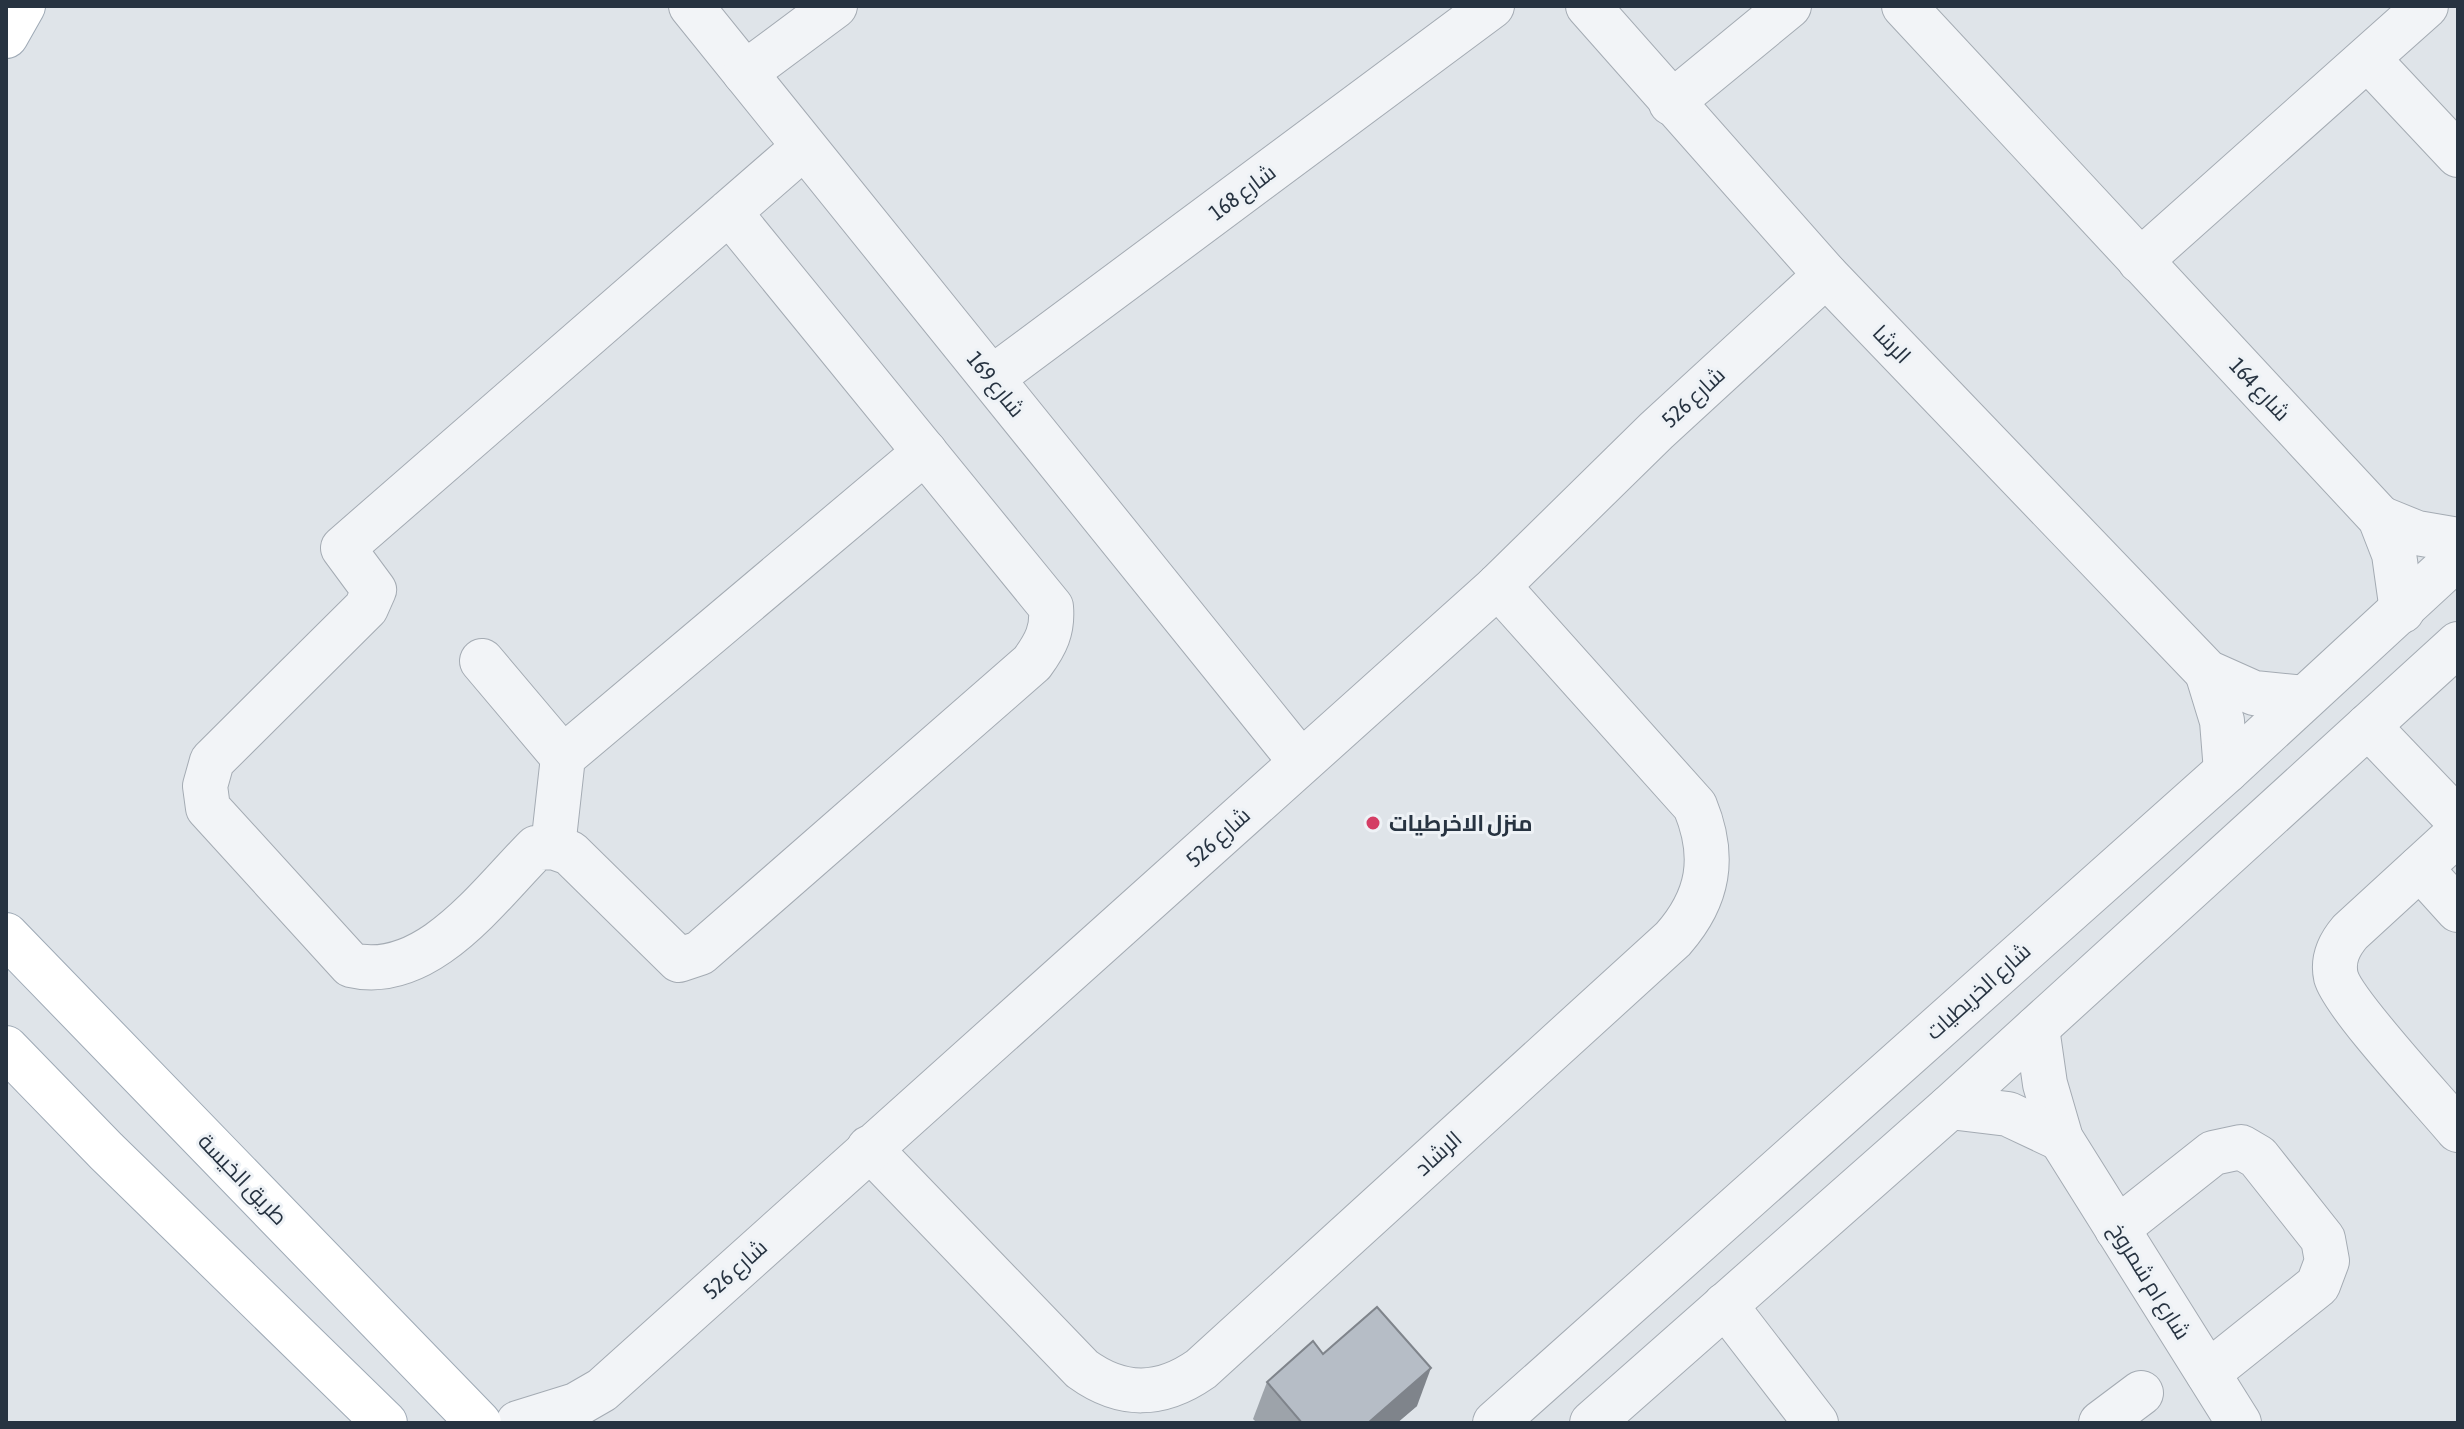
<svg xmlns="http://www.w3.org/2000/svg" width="2464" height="1429" viewBox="0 0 2464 1429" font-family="'Asap Condensed',Cairo,sans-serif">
<rect width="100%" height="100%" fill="#dfe4e9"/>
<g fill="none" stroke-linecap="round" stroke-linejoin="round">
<defs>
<g id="minor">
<polyline points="691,6 1301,762"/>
<polyline points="1588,6 1826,275 2207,672 2254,693 2304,698"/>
<polyline points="1904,6 2380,518 2394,554 2402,611"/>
<polyline points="2368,59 2458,155"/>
<polyline points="745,73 835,6"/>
<polyline points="1671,103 1789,6"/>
<path d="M729,212L1051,607C1053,630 1046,644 1032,663L700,953L679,960L570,853L553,847L536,848C488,896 427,983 351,965L208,808L205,786L212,761L366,608L374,590L343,548L804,147"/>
<polyline points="2140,261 2426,6"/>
<polyline points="992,378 1492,6"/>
<polyline points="2380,518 2417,533 2458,540"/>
<polyline points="482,661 563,757"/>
<polyline points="2207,672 2222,721 2226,771"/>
<polyline points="2368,726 2458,820"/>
<path d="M2458,833L2350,932C2339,945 2332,959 2336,977C2344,1005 2434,1101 2458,1130"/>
<polyline points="553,847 563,757 925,452"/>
<polyline points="2420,868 2458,910"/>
<polyline points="2037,1028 2045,1084 2061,1139 2239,1423"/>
<polyline points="1950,1107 2008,1114 2061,1139"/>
<path d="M869,1148L1082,1369C1122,1398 1161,1397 1201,1369L1673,939C1709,898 1716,857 1695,806L1498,586"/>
<polyline points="2117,1229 2213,1153 2241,1147 2258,1157 2323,1239 2327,1261 2318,1285 2208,1373"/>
<polyline points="1725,1305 1816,1423"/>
<polyline points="518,1423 576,1405 602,1390 1498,586 1656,431 1826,275"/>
<polyline points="1495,1423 2226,771 2458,557"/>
<polyline points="1592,1423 1950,1107 2458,644"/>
<polyline points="2101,1423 2141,1393"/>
</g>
<g id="major">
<polyline points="6,36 23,6"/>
<polyline points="6,935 479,1423"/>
<polyline points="6,1048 106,1151 385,1423"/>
</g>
</defs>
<!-- minor casing -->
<use href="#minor" stroke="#a4abb3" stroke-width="46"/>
<!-- major casing -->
<use href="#major" stroke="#9ea9b5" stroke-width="46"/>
<!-- minor -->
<use href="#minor" stroke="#f2f4f7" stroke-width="44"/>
<!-- major -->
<use href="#major" stroke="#fff" stroke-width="44"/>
</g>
<!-- wall -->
<polygon fill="#9da3aa" points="1323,1354 1417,1406 1397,1423 1257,1423 1253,1419 1267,1382"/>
<!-- shaded-wall -->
<polygon fill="#7f848b" points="1431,1368 1417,1406 1397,1423 1368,1423"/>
<!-- building -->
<polygon fill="#b6bdc6" stroke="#7f848b" stroke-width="2" points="1377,1307 1431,1368 1368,1423 1302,1423 1267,1382 1313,1341 1323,1354"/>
<!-- markers -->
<circle fill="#d43e65" stroke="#eef2f6" stroke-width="3" cx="1373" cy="823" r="8"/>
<g text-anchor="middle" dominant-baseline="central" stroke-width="6" stroke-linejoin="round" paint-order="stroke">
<!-- street labels -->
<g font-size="22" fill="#273341" stroke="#eef2f6">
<text transform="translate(1242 192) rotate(-37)">شارع 168</text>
<text transform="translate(1892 344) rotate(46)">الرشا</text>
<text transform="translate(996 384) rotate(51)">شارع 169</text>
<text transform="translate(2260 389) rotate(47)">شارع 164</text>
<text transform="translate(1693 397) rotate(-43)">شارع 526</text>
<text transform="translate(1218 837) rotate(-42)">شارع 526</text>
<text transform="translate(1978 991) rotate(-42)">شارع الخريطيات</text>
<text transform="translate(1438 1153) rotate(-42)">الرشاد</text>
<text transform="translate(243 1179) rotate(46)">طريق الخيسة</text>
<text transform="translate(735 1269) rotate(-42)">شارع 526</text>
<text transform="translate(2150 1281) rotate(58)">شارع ام شمروخ</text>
</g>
<!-- poi labels -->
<g font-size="22" font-weight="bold" fill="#273341" stroke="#eef2f6" text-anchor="start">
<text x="1389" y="823">منزل الاخرطيات</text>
</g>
</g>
<!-- border -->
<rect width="2464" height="1429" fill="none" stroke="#273341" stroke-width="16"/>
</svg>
